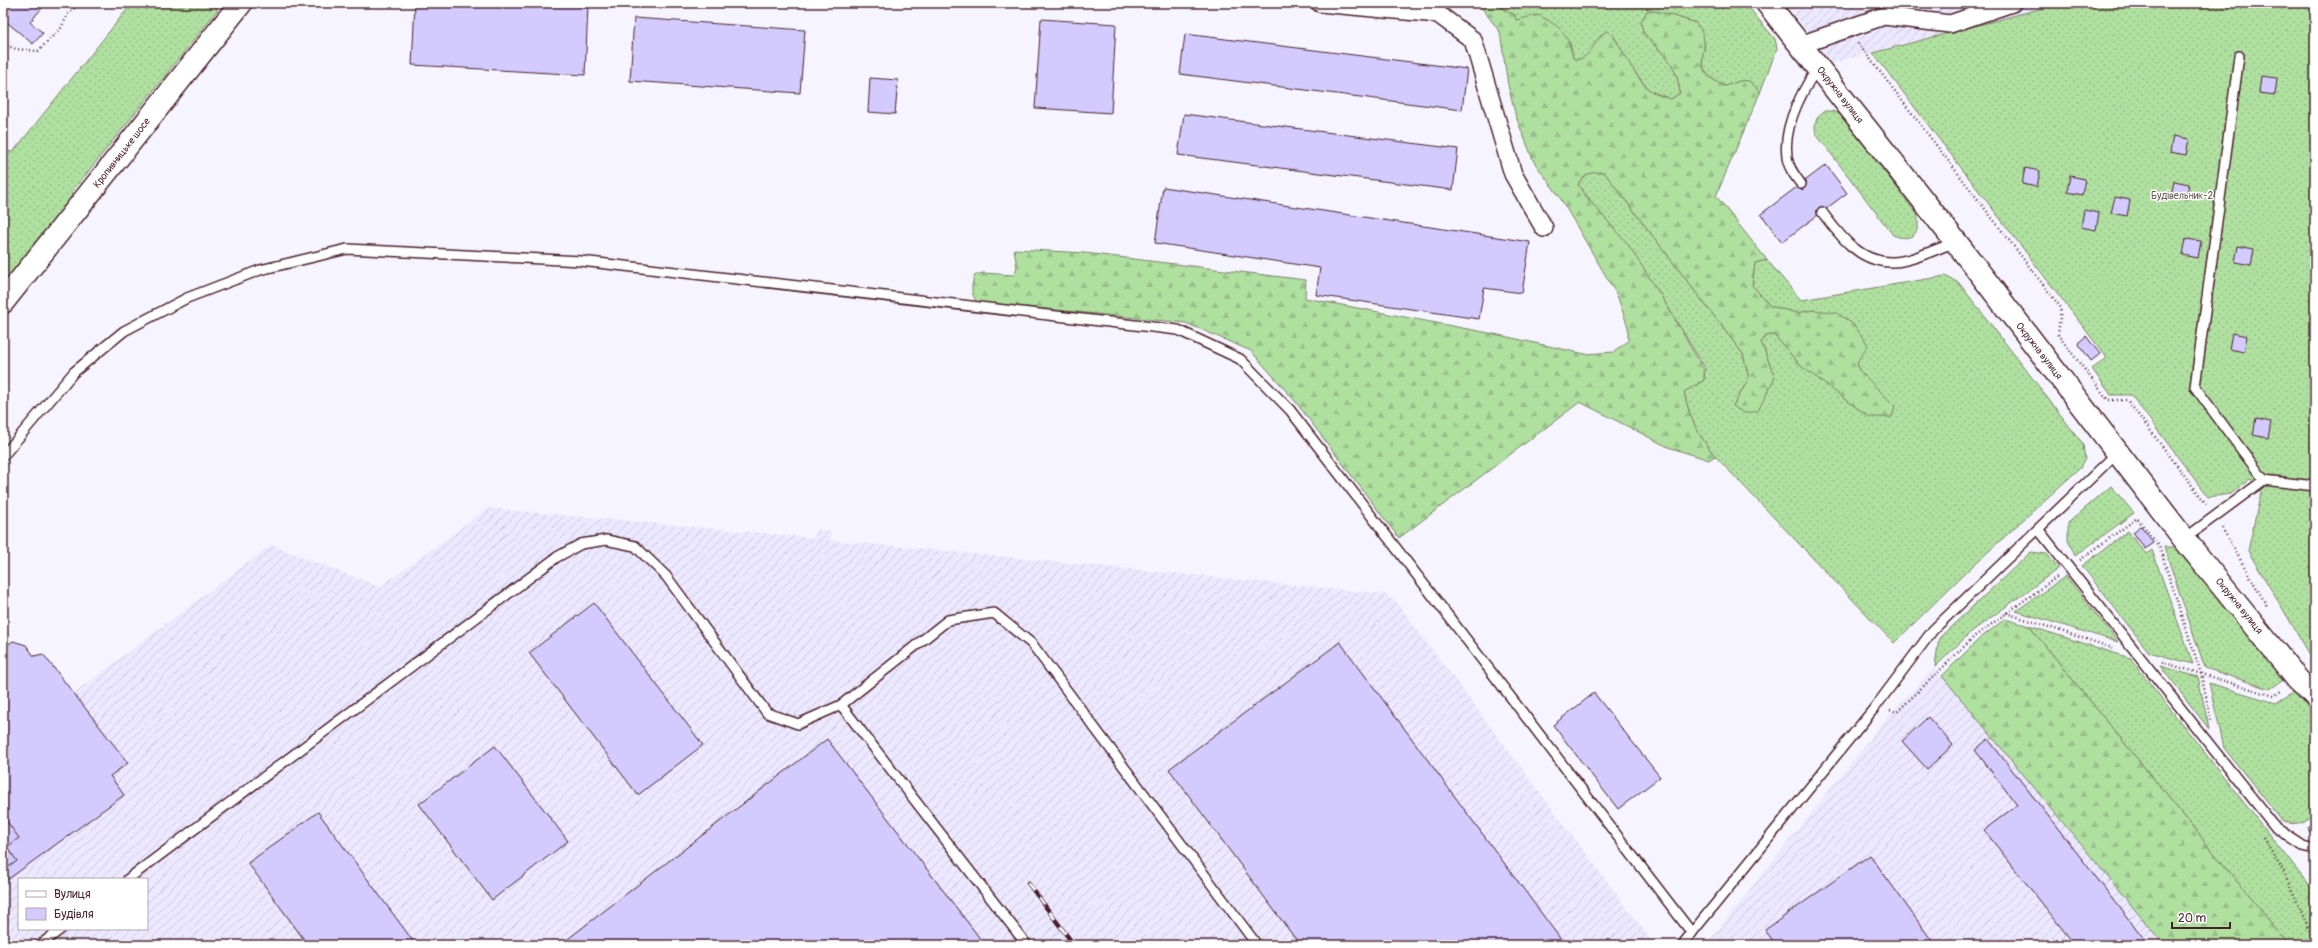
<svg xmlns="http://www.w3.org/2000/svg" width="2318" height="948" viewBox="0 0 2318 948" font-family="Pangolin,sans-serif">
<defs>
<pattern id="industrial-furrows" width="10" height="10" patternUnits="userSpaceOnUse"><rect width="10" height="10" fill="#ece8ff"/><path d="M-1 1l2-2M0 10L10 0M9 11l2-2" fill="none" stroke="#ccc7db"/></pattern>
<pattern id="grass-dots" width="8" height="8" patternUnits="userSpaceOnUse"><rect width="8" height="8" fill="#afe0a0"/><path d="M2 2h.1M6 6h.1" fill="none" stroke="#98c08a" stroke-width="1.8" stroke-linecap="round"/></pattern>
<pattern id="forest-firs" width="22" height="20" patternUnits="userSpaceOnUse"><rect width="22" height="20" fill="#afe0a0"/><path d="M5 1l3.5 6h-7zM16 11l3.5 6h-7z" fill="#98c08a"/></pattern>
</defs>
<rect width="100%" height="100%" fill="#f6f5ff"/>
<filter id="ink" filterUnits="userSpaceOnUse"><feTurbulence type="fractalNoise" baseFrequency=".025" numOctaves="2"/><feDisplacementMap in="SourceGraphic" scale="8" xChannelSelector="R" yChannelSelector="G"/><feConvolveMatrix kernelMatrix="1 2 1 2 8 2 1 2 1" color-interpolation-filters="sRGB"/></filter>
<g filter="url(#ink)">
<!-- industrial -->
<g fill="url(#industrial-furrows)" fill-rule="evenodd">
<polygon points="1785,3 2062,3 1832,63"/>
<path d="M488,508L814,538L817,530L831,531L830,540L1385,594L1397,603L1655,945H3V648L13,641L26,645L34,656L43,654L74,693L271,545L380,587ZM19,879H147V929H19Z"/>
<polygon points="1935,667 2164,945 1706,945 1888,716"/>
</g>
<!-- grass -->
<g fill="url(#grass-dots)" stroke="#7c8066">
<polygon points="132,3 216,3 217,11 71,193 82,204 3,302 3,150 13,152"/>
<path d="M1498,3H1745L1775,39L1777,48L1760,93C1748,75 1744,80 1725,86C1704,76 1699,67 1705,45L1696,23C1685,20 1656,9 1647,11L1642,23L1643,33C1663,56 1676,59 1680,93L1671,99L1650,91L1628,63L1613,34L1601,35L1587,57L1577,60L1573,58L1570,43L1515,20V15L1504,10Z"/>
<polygon points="2062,3 2315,3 2315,663 2248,551 2261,492 2251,478 2231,494 2208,497 2131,395 2111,395 2092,369 2107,358 1873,53"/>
<path d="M1824,111H1833L1841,115L1917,214C1922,233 1911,243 1893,235L1816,134C1814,124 1815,118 1824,111Z"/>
<path d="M1593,172H1604L1743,354L1749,378L1733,406L1775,377L1761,342L1767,335H1774L1801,366L1895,406L1859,370L1857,362L1813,310L1797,313L1770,306L1752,285L1755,263L1767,260L1801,300L1945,276L1959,283L2083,444L2085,459L2080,468L1966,572L1894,643L1715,456C1697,433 1690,420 1684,392L1704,380L1705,368L1660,294L1578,184L1584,175Z"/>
<polygon points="2111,486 2134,513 2075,556 2068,540 2068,523"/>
<polygon points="2128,531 2146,554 2152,550 2193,664 2149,652 2082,566"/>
<polygon points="2164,547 2175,547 2285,679 2270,689 2205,668"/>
<polygon points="2031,552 2047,554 2059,568 1971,632 1935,667 1939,638"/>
<polygon points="2066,576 2118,642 2016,611"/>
<polygon points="2029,626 2130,658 2315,893 2315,945 2289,945"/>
<polygon points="2160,666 2198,677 2209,729"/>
<path d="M2209,683L2276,703L2295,691L2315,710V813C2303,822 2297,827 2282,821L2224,748Z"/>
</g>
<!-- forest -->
<g fill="url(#forest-firs)" stroke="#7c8066">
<path d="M1478,3H1498L1504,10L1515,15L1516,20L1538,15C1562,28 1567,31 1573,58L1577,60C1592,57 1594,39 1606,31C1621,38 1632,78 1651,91C1656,95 1665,97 1671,99L1680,93C1676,59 1663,55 1643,33L1641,22L1647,11C1656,9 1685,20 1696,23C1719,49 1681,67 1725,86C1744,80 1748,75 1760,93L1716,196L1767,260L1755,263L1752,285L1770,306L1797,313L1813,310L1837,313L1854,325L1868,345L1857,362L1859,370L1895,406L1892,417H1869L1801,366L1774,335H1767L1761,342L1775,377L1758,411L1744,413L1733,406L1749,378L1743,354L1604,172C1591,172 1585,173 1578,184L1583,193L1627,243L1660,294L1704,370V380L1684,392C1690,420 1697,433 1715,456L1709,460L1668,447L1580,402L1399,538L1295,401L1251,351L1186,323L977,302C970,293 971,285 975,275L983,273L1014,275L1017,267L1014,249L1085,253L1306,280L1305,298L1494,334L1585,354L1614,352L1628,341V327L1617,295L1559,196L1534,162L1516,117L1508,85L1500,32Z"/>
<polygon points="2005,619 2029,626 2289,945 2164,945 1942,676 1978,640"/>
</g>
<!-- building -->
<g fill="#d3cbfe" stroke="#4a1f2b">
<polygon points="3,3 36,3 42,8 30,22 43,33 33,44 3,19"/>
<polygon points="415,3 531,3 588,6 585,75 412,65"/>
<polygon points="634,18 805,30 800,93 630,81"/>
<polygon points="1041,19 1116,24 1111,113 1035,108"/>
<polygon points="1185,34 1467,69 1462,110 1180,74"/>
<polygon points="2261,76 2277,78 2275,95 2259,93"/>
<polygon points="870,78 898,80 895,114 868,112"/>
<polygon points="1184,114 1458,149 1453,190 1178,155"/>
<polygon points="2173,136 2189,139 2186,155 2170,152"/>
<polygon points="1826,165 1847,193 1782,242 1761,214"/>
<polygon points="2025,168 2040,171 2037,187 2022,184"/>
<polygon points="2070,176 2085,179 2082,195 2067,192"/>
<polygon points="2174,181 2189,184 2186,200 2171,197"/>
<polygon points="1163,187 1530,242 1522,293 1484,288 1479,319 1316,295 1320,268 1155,243"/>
<polygon points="2115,197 2130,200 2127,216 2111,213"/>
<polygon points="2084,210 2099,213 2096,230 2081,227"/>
<polygon points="2186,239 2201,241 2198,258 2183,255"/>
<polygon points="2238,246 2254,249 2251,265 2235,262"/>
<polygon points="2232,333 2247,336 2244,352 2229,349"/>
<polygon points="2086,336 2100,354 2091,361 2078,343"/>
<polygon points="2256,419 2271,422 2268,438 2253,435"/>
<polygon points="2141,526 2154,543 2145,549 2133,532"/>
<polygon points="594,603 703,745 638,795 529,653"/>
<polygon points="13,641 26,645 34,656 43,654 128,763 110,776 124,795 3,883 3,648"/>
<polygon points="1340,642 1565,945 1300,945 1169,769"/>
<polygon points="1594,693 1660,777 1618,809 1553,725"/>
<polygon points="1928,717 1953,745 1927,769 1902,741"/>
<polygon points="827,739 985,945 560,945"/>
<polygon points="1988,739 2149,945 2075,945 1984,830 2017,805 1975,750"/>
<polygon points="495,746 568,841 492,900 419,804"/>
<polygon points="318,812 416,945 308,945 248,863"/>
<polygon points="3,816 19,838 7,847 17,861 3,871"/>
<polygon points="2315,821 2315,838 2307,827"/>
<polygon points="1870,855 1935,945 1776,945 1765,930"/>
</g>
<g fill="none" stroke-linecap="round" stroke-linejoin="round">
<defs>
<g id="lane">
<polyline points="2239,56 2195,387 2264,480"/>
<path d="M1801,184C1795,176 1788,167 1787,157C1783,127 1802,91 1818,67"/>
<path d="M1822,212C1839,235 1859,262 1891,262C1909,263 1938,248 1956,242"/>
<polyline points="3,456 74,372 124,331 187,298 260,270 347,249 581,261 1178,330 1240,359 1290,410 1692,933"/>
<polyline points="2038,529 2276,828 2303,846 2315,849"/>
<polyline points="2184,539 2264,480 2315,486"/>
<polyline points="841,705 1027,945"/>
<polyline points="128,879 557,557 581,544 606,540 635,546 666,576 767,713 798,724 841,705 948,620 994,613 1032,644 1257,945"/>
<polyline points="40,945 61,929"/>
<polyline points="1682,945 1876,706 1933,630 2117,453"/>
</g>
<g id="street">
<polyline points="1320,3 1438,14 1473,40 1513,174 1544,228"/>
<polyline points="1800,45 1884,16 1950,24 2012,3"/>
</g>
<g id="primary">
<polyline points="1767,3 1956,242 2184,539 2298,680 2315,696"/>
<polyline points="3,302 241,3"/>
</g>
</defs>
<!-- lane casing -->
<use href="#lane" stroke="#4a1f2b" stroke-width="12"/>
<!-- street casing -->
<use href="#street" stroke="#4a1f2b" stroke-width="20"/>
<!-- primary casing -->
<use href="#primary" stroke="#4a1f2b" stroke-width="25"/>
<!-- path -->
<g stroke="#4a1f2b" stroke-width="2.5" stroke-dasharray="1 3" stroke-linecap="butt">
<polyline points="1858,43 2061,308 2058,335 2108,400 2127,400 2207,505"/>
<polyline points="3,44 16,49 38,51 61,28 68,14 80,3"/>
<polyline points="2222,528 2267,606"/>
<polyline points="2080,560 2137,518 2159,546 2201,673 2211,722"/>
<polyline points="2006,613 2113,648"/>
<polyline points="2162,662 2274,696 2281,691"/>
<polyline points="1890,710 1897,712 1975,636 2058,576"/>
<polyline points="2263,837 2284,872 2315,943"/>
</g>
<!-- lane -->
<use href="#lane" stroke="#fff" stroke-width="9"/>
<!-- street -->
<use href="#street" stroke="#fff" stroke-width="17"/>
<!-- primary -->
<use href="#primary" stroke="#fff" stroke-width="22"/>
<defs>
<polyline id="rail" points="1028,883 1074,945"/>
</defs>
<!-- rail casing -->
<use href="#rail" stroke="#4a1f2b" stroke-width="4.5"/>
<!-- rail -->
<use href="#rail" stroke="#fff" stroke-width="3" stroke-dasharray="9" stroke-linecap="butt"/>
</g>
</g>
<g text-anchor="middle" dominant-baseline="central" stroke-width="3" stroke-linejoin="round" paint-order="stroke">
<!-- street labels -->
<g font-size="10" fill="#4a1f2b" stroke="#fff">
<text transform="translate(1840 95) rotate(52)">Окружна вулиця</text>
<text transform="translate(122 153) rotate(-52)">Кропивницьке шосе</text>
<text transform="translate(2039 351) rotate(52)">Окружна вулиця</text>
<text transform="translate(2239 606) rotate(51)">Окружна вулиця</text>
</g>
<!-- park labels -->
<g font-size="10" fill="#68594e" stroke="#fff">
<text x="2182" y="196">Будівельник-2</text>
</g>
</g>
<!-- margin -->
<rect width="2318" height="948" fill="none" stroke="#fff" stroke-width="16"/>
<rect x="8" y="8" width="2302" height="932" fill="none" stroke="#4a1f2b" stroke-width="1.5" filter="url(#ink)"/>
<!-- legend -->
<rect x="18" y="878" width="130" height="52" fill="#ffffff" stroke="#b7a5aa"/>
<rect x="26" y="891" width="20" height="6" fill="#ffffff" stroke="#b7a5aa"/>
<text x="54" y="898" font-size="12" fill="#4a1f2b">Вулиця</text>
<rect x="26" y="908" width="20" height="12" fill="#d3cbfe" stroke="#b7a5aa"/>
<text x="54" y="918" font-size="12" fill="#4a1f2b">Будівля</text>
<!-- scale -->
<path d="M2172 922v6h58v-6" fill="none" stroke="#4a1f2b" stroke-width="2"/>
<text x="2178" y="922" font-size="12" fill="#4a1f2b" stroke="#ffffff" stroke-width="3" paint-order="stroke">20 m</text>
</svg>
